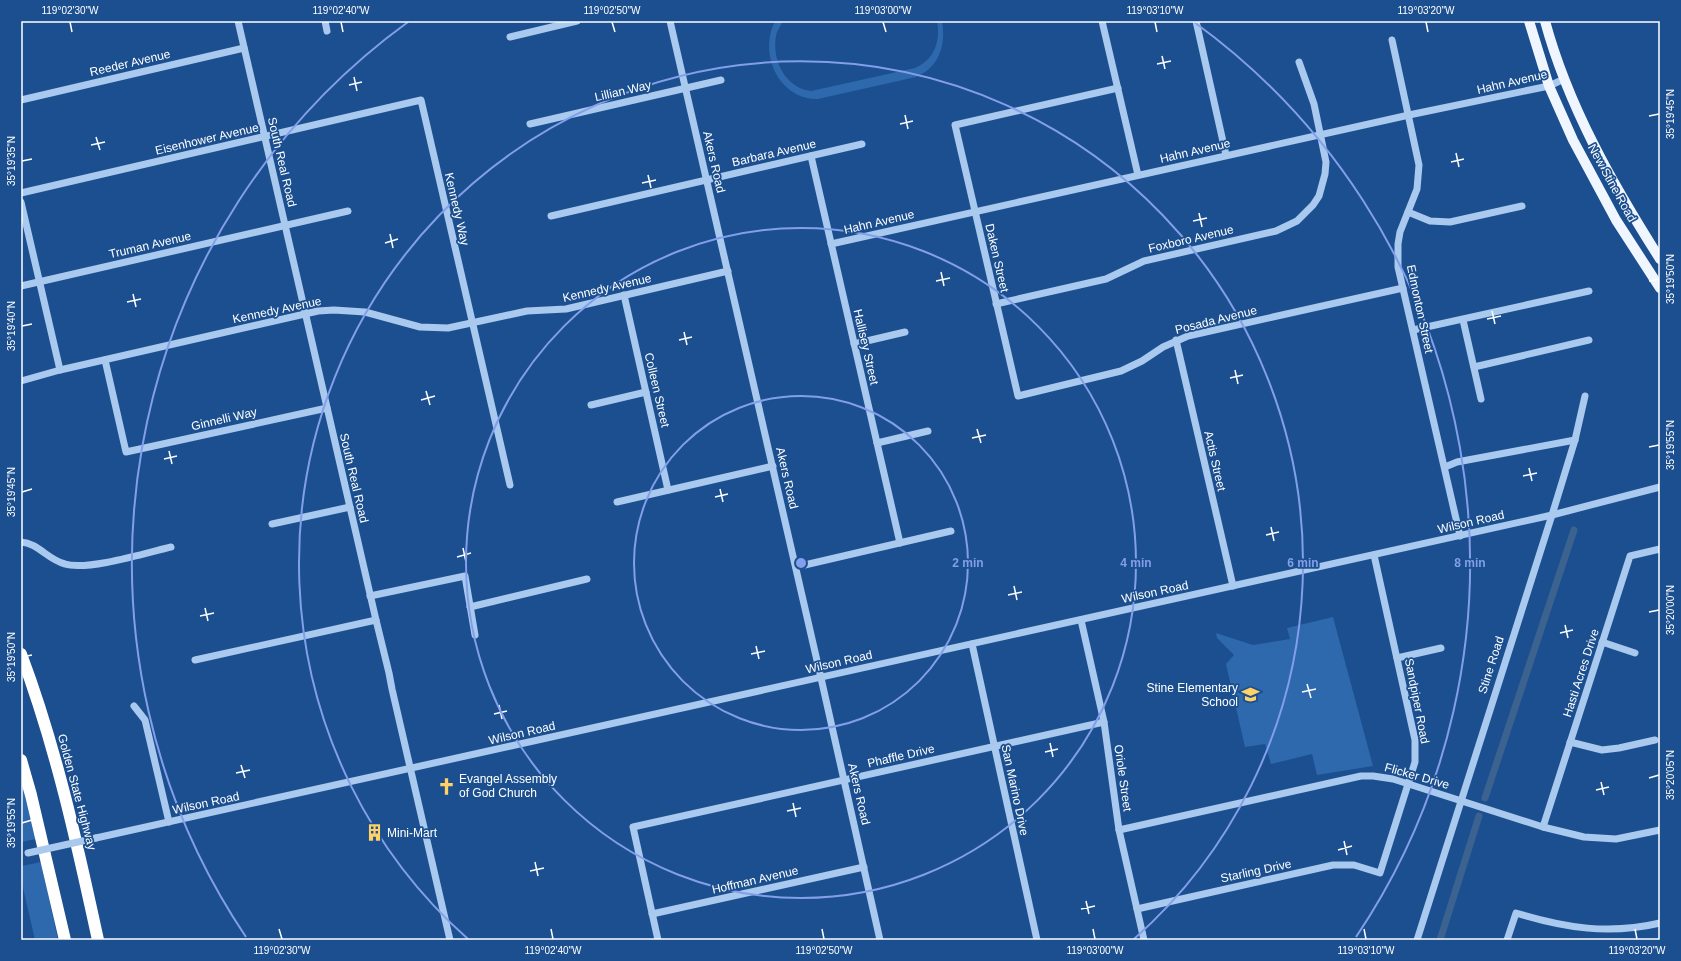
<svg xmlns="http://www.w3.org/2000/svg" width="1681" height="961" viewBox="0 0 1681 961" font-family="Helvetica,sans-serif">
<rect width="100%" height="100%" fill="#1b4f8f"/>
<!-- green -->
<g fill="#2e69ad">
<path d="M775,21H783C781,25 779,28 777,32C770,57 784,88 811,91L915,68C934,60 941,41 937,21H942C946,44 940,67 916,77L818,99C779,100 758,54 775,21Z"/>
<polygon points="1333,617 1373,766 1317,775 1312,754 1271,764 1265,744 1245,747 1226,664 1234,655 1217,638 1216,633 1253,645 1290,639 1287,628"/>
<polygon points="21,778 36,839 21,842"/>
<polygon points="41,862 58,940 35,940 21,879 21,867 22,866"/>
</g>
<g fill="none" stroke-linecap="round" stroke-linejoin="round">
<!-- canal -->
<g stroke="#3c6290" stroke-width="7">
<polyline points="1485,798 1574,530"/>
<polyline points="1440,940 1479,816"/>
</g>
<!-- minor -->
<g stroke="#a9c9ee" stroke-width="7">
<polyline points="238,21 376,620 389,673 392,689 450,940"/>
<polyline points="325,21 327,31"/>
<polyline points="670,21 821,678 880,940"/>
<polyline points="1102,21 1138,175"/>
<polyline points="1196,21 1226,155"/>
<polyline points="510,37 577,21"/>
<polyline points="1392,40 1419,165 1417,189 1400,232 1398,244 1398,267 1460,536"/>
<polyline points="1118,88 955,125 1018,396 1121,371 1142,361 1163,347 1188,336 1403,288"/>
<polyline points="21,100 244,48"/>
<polyline points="530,124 721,80"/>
<polyline points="811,156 900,543"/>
<polyline points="21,193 421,100 510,485"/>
<polyline points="21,202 60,370"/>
<polyline points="1408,212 1430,221 1450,222 1522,206"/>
<polyline points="551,216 862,144"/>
<polyline points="831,244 1409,115 1549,86 1564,79"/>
<polyline points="21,286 348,211"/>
<polyline points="624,295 668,490"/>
<polyline points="996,304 1106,279 1144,261 1276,231 1297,221 1313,205 1319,196 1325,174 1326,162 1314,104 1299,62"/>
<polyline points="1463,320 1481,399"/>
<polyline points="1413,330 1589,291"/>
<polyline points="1176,340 1233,586"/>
<polyline points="854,344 905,332"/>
<polyline points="105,360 126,452 327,408"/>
<polyline points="1474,367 1589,340"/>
<polyline points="21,381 60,370 318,311 334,310 365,312 420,327 448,328 527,311 566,309 728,271"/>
<polyline points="591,405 646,392"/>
<polyline points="877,443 928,431"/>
<polyline points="1445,467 1457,462 1575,440"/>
<polyline points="617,502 773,466"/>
<polyline points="272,524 350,507"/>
<path d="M21,542C38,543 48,560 65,564C87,571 146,553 171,547"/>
<polyline points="796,567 951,531"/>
<polyline points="370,596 465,576 475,635"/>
<polyline points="470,607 587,579"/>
<polyline points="1081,620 1104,722 1119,830 1144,940"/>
<polyline points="1602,642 1635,653"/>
<polyline points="972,644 1037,940"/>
<polyline points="1397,658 1441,648"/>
<polyline points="195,660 376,620"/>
<polyline points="134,706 145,720 169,822"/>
<polyline points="1570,742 1602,750 1619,748 1655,740"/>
<polyline points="1543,827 1630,556 1660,549"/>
<polyline points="1119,830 1361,776 1373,776 1393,779 1543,827 1584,837 1616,839 1660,830"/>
<polyline points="96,838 1552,515 1660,487"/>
<polyline points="1137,909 1333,865 1354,865 1380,873 1415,762 1415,740 1374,555"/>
<polyline points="652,914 864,867"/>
<polyline points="658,940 633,827 1104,722"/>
<polyline points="1417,940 1552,515 1575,440 1585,396"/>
<path d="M1507,940L1516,913C1565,928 1609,935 1660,923"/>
</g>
<!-- major -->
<g stroke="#f0f6ff" stroke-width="10">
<polyline points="1529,21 1549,86 1573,140 1616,220 1660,288"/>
<path d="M1545,21C1568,106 1613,185 1660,259"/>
</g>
<!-- highway -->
<g stroke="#fff" stroke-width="12">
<path d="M21,654C56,747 77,843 98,940"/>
<polyline points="21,760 31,795 65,940"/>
</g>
<!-- minor-bridge -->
<polyline stroke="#a9c9ee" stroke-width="7" points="28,853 96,838"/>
</g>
<!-- ticks -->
<path fill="none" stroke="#fff" stroke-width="1.5" d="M70,22L72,32M341,22L343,32M612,22L615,32M883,22L886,32M1155,22L1157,32M1426,22L1428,32M1162,56L1165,69M1157,64L1171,61M354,77L357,91M349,85L362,82M905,115L908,129M1649,116L1659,114M900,124L913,121M96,137L100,150M91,145L105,142M1456,153L1459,167M22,161L32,159M1451,162L1464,159M648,175L651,188M642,183L656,180M1199,213L1202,227M1193,221L1207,218M390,234L393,248M385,243L398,239M941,272L944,286M936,281L950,278M1649,281L1659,279M133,294L136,307M127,302L141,299M1492,311L1495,324M1487,319L1501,316M22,326L32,324M684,332L687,345M679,340L692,337M1235,370L1238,384M1230,378L1243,375M426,391L430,405M421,400L435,396M977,429L981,443M972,438L986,435M1649,447L1659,445M169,451L172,464M164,459L177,456M1529,468L1532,481M1523,476L1537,473M720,489L723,502M22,492L32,489M715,497L728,494M1271,527L1274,541M1266,535L1279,532M463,548L466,562M457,557L471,553M1014,586L1017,600M1008,595L1022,592M205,608L208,621M1649,612L1659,610M200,616L214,613M1565,625L1568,638M1560,633L1573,630M756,646L759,659M751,654L765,651M22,657L32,655M1307,684L1311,698M1302,692L1316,689M499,705L502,719M494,714L507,711M1050,743L1053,757M1045,752L1058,749M241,765L245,778M236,773L250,770M1649,778L1659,775M1601,782L1604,795M1596,790L1609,787M793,803L796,817M787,811L801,808M22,823L32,820M1344,841L1347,855M1338,850L1352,846M535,862L538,876M530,871L544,868M1086,901L1089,914M1081,909L1095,906M279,929L282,939M551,929L553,939M822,929L824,939M1093,929L1095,939M1364,929L1366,939M1635,929L1637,939"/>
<!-- distance rings -->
<g fill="none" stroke="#839eea" stroke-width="2">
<circle cx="801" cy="563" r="167"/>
<circle cx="801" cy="563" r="335"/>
<path d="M468 939A502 502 0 1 1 1134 939"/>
<path d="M246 937A669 669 0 0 1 408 22M1194 22A669 669 0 0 1 1356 937"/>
</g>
<!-- icons -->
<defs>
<symbol id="school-bare" viewBox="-9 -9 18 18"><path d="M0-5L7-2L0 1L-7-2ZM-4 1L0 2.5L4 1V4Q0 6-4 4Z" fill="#ffd166" stroke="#1b4f8f" stroke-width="2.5" paint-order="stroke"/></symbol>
<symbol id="church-bare" viewBox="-9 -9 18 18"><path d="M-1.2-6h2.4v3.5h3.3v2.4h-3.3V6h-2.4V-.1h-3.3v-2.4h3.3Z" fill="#ffd166" stroke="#1b4f8f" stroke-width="2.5" paint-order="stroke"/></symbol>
<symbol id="building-bare" viewBox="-9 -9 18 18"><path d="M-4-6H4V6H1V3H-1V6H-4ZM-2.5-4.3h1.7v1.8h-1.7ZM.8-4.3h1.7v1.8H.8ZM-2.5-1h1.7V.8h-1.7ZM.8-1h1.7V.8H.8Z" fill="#ffd166" stroke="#1b4f8f" stroke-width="2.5" paint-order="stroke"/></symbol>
</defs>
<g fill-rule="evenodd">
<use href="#school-bare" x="1238" y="682" width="25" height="25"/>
<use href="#church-bare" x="434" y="774" width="25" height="25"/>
<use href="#building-bare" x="362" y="820" width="25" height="25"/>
</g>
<g text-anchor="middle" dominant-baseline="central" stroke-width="3.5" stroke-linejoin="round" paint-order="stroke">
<!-- street labels -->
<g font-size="12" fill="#fff" stroke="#1b4f8f">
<text transform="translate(130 63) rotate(-13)">Reeder Avenue</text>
<text transform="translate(1512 82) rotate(-13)">Hahn Avenue</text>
<text transform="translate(623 91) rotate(-13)">Lillian Way</text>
<text transform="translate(207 139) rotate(-13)">Eisenhower Avenue</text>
<text transform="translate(1195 151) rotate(-13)">Hahn Avenue</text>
<text transform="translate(774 153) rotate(-13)">Barbara Avenue</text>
<text transform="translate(282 162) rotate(77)">South Real Road</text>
<text transform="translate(714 162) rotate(77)">Akers Road</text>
<text transform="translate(1612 183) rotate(61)">New Stine Road</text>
<text transform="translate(457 209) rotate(77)">Kennedy Way</text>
<text transform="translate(879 222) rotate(-13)">Hahn Avenue</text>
<text transform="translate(1191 239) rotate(-13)">Foxboro Avenue</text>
<text transform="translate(150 245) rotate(-13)">Truman Avenue</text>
<text transform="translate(997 258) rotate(77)">Daken Street</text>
<text transform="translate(607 288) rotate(-13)">Kennedy Avenue</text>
<text transform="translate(1420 309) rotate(78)">Edmonton Street</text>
<text transform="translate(277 310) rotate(-12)">Kennedy Avenue</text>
<text transform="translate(1216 320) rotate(-14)">Posada Avenue</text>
<text transform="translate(866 347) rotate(77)">Hallisey Street</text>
<text transform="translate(657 390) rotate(77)">Colleen Street</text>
<text transform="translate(224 419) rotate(-13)">Ginnelli Way</text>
<text transform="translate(1215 461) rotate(77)">Actis Street</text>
<text transform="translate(354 478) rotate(77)">South Real Road</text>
<text transform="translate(787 478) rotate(77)">Akers Road</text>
<text transform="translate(1471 522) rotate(-13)">Wilson Road</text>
<text transform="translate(1155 592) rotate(-12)">Wilson Road</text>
<text transform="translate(839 662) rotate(-13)">Wilson Road</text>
<text transform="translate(1491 665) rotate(-72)">Stine Road</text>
<text transform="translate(1581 673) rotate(-72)">Hasti Acres Drive</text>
<text transform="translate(1417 701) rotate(79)">Sandpiper Road</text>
<text transform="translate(522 733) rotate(-13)">Wilson Road</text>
<text transform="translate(901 756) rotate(-13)">Phaffle Drive</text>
<text transform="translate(1417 776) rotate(16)">Flicker Drive</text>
<text transform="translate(1123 778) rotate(82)">Oriole Street</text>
<text transform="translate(1015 790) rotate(78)">San Marino Drive</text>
<text transform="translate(77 792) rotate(75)">Golden State Highway</text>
<text transform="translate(859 794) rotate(77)">Akers Road</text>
<text transform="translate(206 803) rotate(-12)">Wilson Road</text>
<text transform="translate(1256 871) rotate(-12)">Starling Drive</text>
<text transform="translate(755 880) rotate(-13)">Hoffman Avenue</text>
</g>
<!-- poi labels -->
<g font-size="12" fill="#fff" stroke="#1b4f8f" text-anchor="start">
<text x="1238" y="688" text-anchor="end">Stine Elementary<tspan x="1238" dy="14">School</tspan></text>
<text x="459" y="779">Evangel Assembly<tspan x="459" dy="14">of God Church</tspan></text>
<text x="387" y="833">Mini-Mart</text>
</g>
</g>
<circle cx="801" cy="563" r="6" fill="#839eea" stroke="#1b4f8f" stroke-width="2"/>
<g font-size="12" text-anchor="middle" font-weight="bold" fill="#839eea" stroke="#1b4f8f" stroke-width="3.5" stroke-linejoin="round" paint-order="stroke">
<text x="968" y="567">2 min</text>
<text x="1136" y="567">4 min</text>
<text x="1303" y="567">6 min</text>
<text x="1470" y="567">8 min</text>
</g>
<!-- border -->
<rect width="1681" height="961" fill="none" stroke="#1b4f8f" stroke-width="44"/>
<rect x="22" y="22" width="1637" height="917" fill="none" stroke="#fff" stroke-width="1.5"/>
<g font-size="10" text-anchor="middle" fill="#fff">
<text x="70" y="14">119°02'30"W</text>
<text x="341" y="14">119°02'40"W</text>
<text x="612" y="14">119°02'50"W</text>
<text x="883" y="14">119°03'00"W</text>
<text x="1155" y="14">119°03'10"W</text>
<text x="1426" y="14">119°03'20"W</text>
<text transform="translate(1670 114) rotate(-90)" y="4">35°19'45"N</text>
<text transform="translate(11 161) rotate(-90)" y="4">35°19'35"N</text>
<text transform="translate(1670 279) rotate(-90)" y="4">35°19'50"N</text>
<text transform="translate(11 326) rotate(-90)" y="4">35°19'40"N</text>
<text transform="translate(1670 445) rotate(-90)" y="4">35°19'55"N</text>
<text transform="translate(11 492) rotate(-90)" y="4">35°19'45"N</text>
<text transform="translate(1670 610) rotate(-90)" y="4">35°20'00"N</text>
<text transform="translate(11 657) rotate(-90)" y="4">35°19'50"N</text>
<text transform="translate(1670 775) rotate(-90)" y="4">35°20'05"N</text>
<text transform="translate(11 823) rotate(-90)" y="4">35°19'55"N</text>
<text x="282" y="954">119°02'30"W</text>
<text x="553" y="954">119°02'40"W</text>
<text x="824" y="954">119°02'50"W</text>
<text x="1095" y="954">119°03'00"W</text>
<text x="1366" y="954">119°03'10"W</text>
<text x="1637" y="954">119°03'20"W</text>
</g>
</svg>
